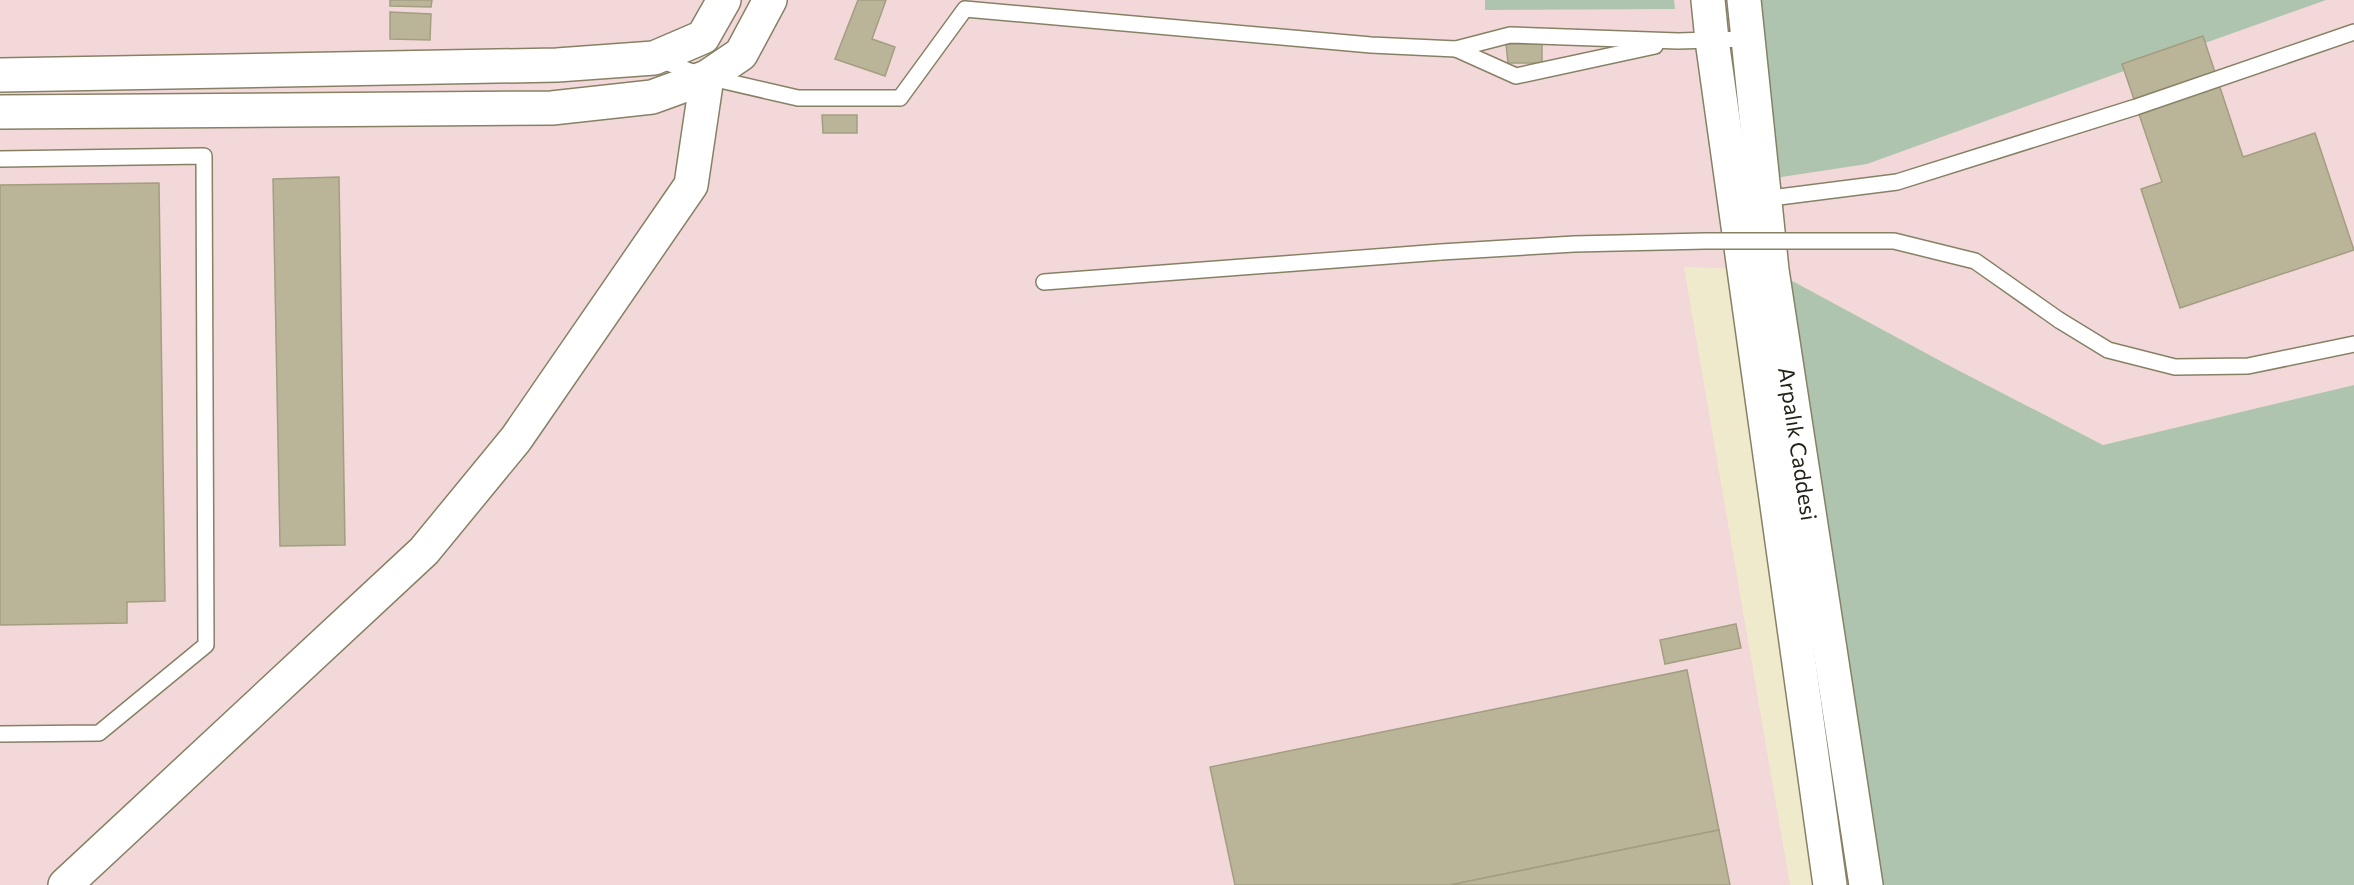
<svg xmlns="http://www.w3.org/2000/svg" width="2354" height="885" viewBox="0 0 2354 885" font-family="Commissioner,sans-serif">
<rect width="100%" height="100%" fill="#f0eacc"/>
<!-- industrial -->
<polygon fill="#f3d8d9" points="0,0 2354,0 2354,385 2103,445 1948,365 1772,270 1684,267 1790,885 0,885"/>
<!-- green -->
<g fill="#aec4af">
<polygon points="1485,0 1674,0 1675,9 1485,10"/>
<polygon points="1744,0 2326,0 2205,43 2122,64 2124,71 1867,164 1761,180"/>
<polygon points="1772,270 1948,365 2103,445 2354,385 2354,885 1866,885"/>
</g>
<!-- building -->
<g fill="#bab598" stroke="#a39e81" stroke-width="1.5">
<polygon points="390,0 432,0 431,7 390,6"/>
<polygon points="858,0 886,0 872,39 895,47 885,76 835,59"/>
<polygon points="390,12 431,14 430,40 390,39"/>
<polygon points="2203,36 2243,157 2315,133 2354,250 2180,308 2141,189 2162,182 2122,64"/>
<polygon points="1506,44 1542,44 1542,63 1508,63"/>
<polygon points="822,115 857,115 857,133 823,133"/>
<polygon points="339,177 345,545 280,546 273,179"/>
<polygon points="159,183 165,601 127,602 127,623 0,625 0,185"/>
<polygon points="1736,624 1741,648 1665,664 1660,640"/>
<polygon points="1687,670 1719,830 1450,885 1235,885 1210,767"/>
<polygon points="1719,830 1730,885 1450,885"/>
</g>
<g fill="none" stroke-linecap="round" stroke-linejoin="round">
<defs>
<g id="service">
<polyline points="1456,49 1516,76 1655,46"/>
<polyline points="659,60 707,77 798,98 900,98 965,9 1371,45 1456,49 1510,35 1678,41 1747,39"/>
<polyline points="0,159 204,156 206,645 99,733 0,734"/>
<polyline points="1763,199 1897,182 2136,107 2354,32"/>
<polyline points="1044,282 1441,252"/>
<polyline points="2059,320 2108,350 2175,367 2248,366 2354,344"/>
</g>
<polyline id="tertiary" points="65,885 424,551 516,439 691,185 707,77"/>
<g id="secondary">
<polyline points="1708,0 1712,40 1830,885"/>
<path id="s1" d="M1744,0L1772,270L1866,885"/>
<polyline points="0,75 557,65 654,58 703,37 724,0"/>
<polyline points="0,112 552,108 652,97 707,77 741,54 770,0"/>
</g>
</defs>
<!-- service casing -->
<use href="#service" stroke="#868165" stroke-width="18"/>
<!-- tertiary casing -->
<use href="#tertiary" stroke="#868165" stroke-width="36"/>
<!-- secondary casing -->
<use href="#secondary" stroke="#868165" stroke-width="36"/>
<!-- service -->
<use href="#service" stroke="#fff" stroke-width="15"/>
<!-- tertiary -->
<use href="#tertiary" stroke="#fff" stroke-width="33"/>
<!-- secondary -->
<use href="#secondary" stroke="#fff" stroke-width="33"/>
<defs>
<polyline id="service-bridge" points="1441,252 1574,244 1705,241 1894,241 1975,261 2059,320"/>
</defs>
<!-- service-bridge casing -->
<use href="#service-bridge" stroke="#868165" stroke-width="18" stroke-linecap="butt"/>
<!-- service-bridge -->
<use href="#service-bridge" stroke="#fff" stroke-width="15"/>
</g>
<g text-anchor="middle" dominant-baseline="central" stroke-width="6" stroke-linejoin="round" paint-order="stroke">
<!-- street labels -->
<g font-size="22" fill="#252317" stroke="#fdf8d9">
<text stroke="none"><textPath href="#s1" startOffset="447">Arpalık Caddesi</textPath></text>
</g>
</g>
</svg>
